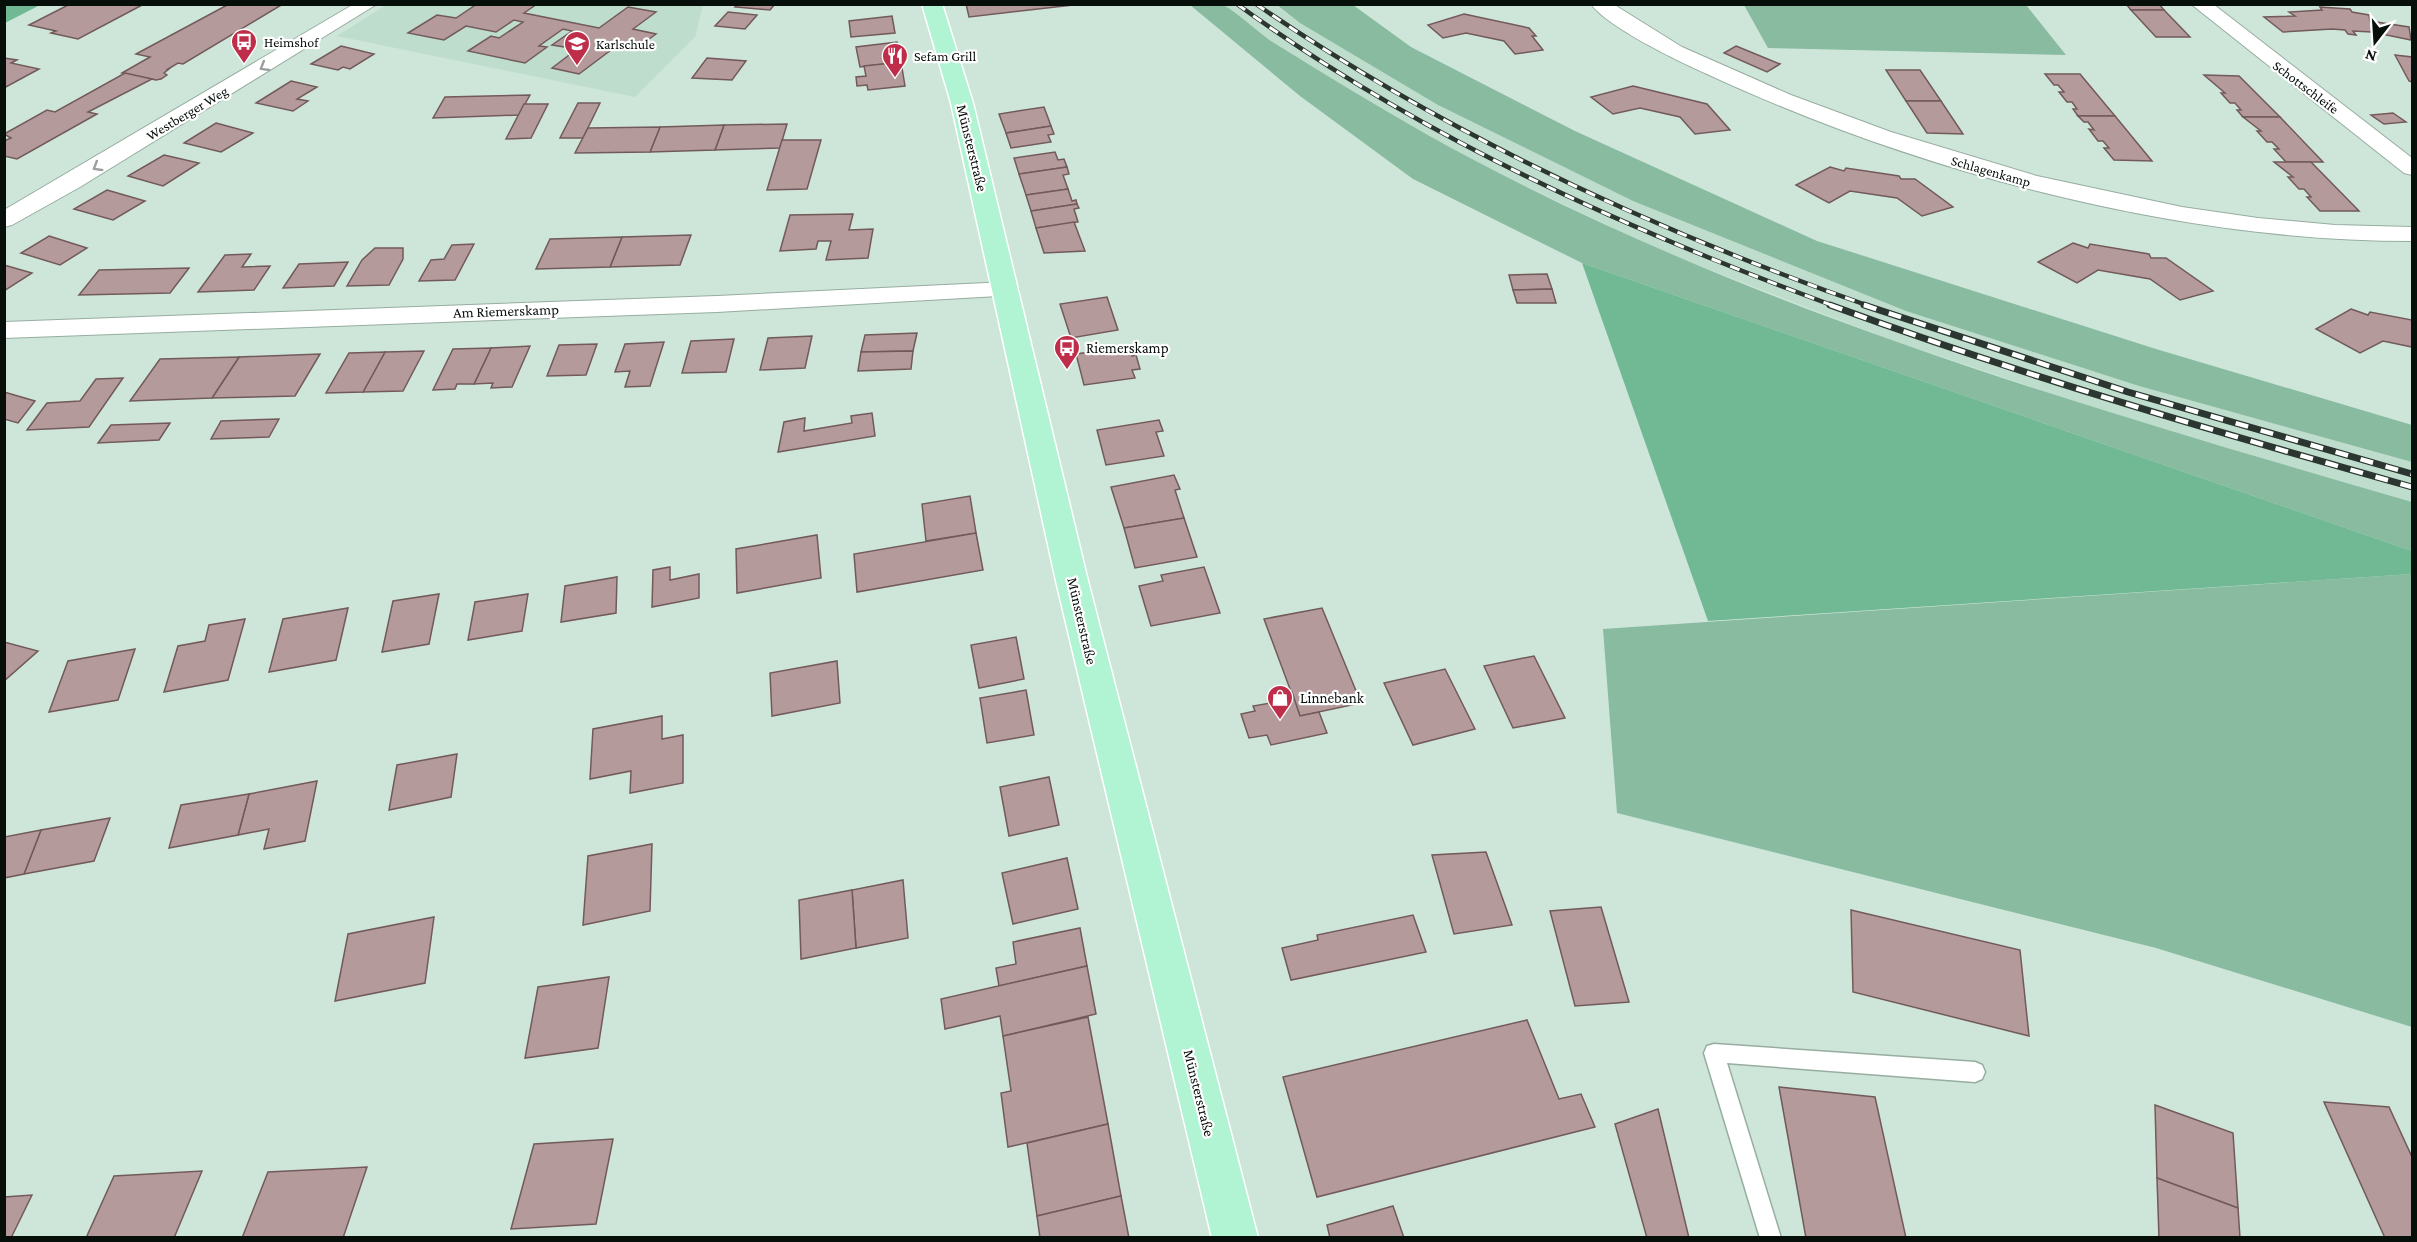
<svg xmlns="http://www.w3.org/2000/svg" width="2417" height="1242" viewBox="0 0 2417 1242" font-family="'Crimson Pro',serif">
<rect width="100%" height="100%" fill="#cee6d9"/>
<!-- built -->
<g fill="#beddcc">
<polygon points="386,5 703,5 695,37 635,97 337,36"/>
<polygon points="1221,5 1276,5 1300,23 1438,105 1633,201 1906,311 2139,386 2412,462 2412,502 2133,421 1883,337 1664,252 1487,168 1355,94 1254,30"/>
</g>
<!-- green -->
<g fill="#88bba0">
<path d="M1190,5C1199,5 1214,2 1223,5C1234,10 1258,32 1271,41C1322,73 1373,104 1426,134C1734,306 2075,404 2412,502V551L1582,263L1413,179L1300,96Z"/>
<polygon points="1277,5 1353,5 1411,47 1575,131 1817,241 2156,349 2412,425 2412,462 2139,386 1906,311 1633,201 1438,105 1300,23"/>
<polygon points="1744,5 2026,5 2066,55 1768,48"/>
<polygon points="2412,574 2412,1027 2156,948 1617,813 1603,629"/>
</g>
<!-- forest -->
<g fill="#70b994">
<polygon points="5,4 40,4 40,5 5,23"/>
<polygon points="1582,263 2412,551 2412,574 1708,621"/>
</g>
<!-- building -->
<g fill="#b49a9b" stroke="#725a5b" stroke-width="1.5">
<polygon points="70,4 144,4 78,39 51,33 56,31 29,25"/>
<polygon points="229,4 283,4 183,64 178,63 168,69 169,69 164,73 167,75 161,79 156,80 122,73 150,57 136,54"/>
<polygon points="477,4 537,4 524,13 599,28 628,7 656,12 633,29 656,34 637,48 612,43 604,49 611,50 579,74 552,68 577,49 552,45 572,31 563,29 539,46 547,47 525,63 468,51 491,36 499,38 523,22 514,20 496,32 466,26 444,40 408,33 437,15 456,18"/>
<polygon points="738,4 775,4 770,10 735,7"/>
<polygon points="966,4 1082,4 969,17"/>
<polygon points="2126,4 2159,4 2164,10 2131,10"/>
<polygon points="2320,7 2350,9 2352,12 2369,15 2370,21 2409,27 2411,40 2372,32 2353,31 2356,35 2348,34 2345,30 2332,29 2283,32 2264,17 2295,16 2289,12 2322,10"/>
<polygon points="2131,10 2164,10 2190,37 2156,37"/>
<polygon points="728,12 757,15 745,29 715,26"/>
<polygon points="1464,14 1529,28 1536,36 1532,36 1543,50 1515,54 1504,41 1466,33 1443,38 1428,25"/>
<polygon points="892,16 895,33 851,37 849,21"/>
<polygon points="897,42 901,62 860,67 856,47"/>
<polygon points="341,46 374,54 350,69 343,67 338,70 311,64"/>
<polygon points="1736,46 1780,64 1767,72 1724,53"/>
<polygon points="2395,55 2412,57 2412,82 2409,81"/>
<polygon points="4,58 17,60 11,63 39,69 4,88"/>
<polygon points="707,58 746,61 732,80 692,78"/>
<polygon points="901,62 905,86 868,90 867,85 857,86 856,77 866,76 864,66"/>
<polygon points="1886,70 1920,70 1941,101 1906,101"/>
<polygon points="125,73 152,79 88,112 97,114 17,159 4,156 4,141 11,138 4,134 47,110 55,112"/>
<polygon points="2045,74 2080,74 2115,116 2078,116 2073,109 2077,109 2072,102 2067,102 2059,92 2064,92 2058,85 2054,85"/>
<polygon points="2204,75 2239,76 2280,117 2243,117 2237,110 2241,110 2235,103 2230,103 2221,93 2225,93"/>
<polygon points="291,81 317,87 297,99 308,101 293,111 256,103"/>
<polygon points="1633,86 1707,104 1730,130 1695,134 1680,117 1640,108 1613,114 1591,97"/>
<polygon points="530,95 519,115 433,118 445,97"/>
<polygon points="1906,101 1941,101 1963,134 1927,133"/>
<polygon points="578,103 600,103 583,138 560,138"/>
<polygon points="524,104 548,104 531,138 506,139"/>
<polygon points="1044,107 1051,126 1006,133 999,114"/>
<polygon points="2393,113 2406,122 2384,124 2371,115"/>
<polygon points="2078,116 2115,116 2152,161 2114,160 2104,148 2109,148 2103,141 2098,141 2089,129 2094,130 2088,122 2084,122"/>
<polygon points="2243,117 2280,117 2323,162 2286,162 2274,149 2279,149 2272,142 2267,142 2257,131 2261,131"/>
<polygon points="216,123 253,133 221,152 184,143"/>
<polygon points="787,124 780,148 715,150 724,125"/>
<polygon points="724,125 715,150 650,152 660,127"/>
<polygon points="1051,126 1054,134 1048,135 1051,142 1011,148 1006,133"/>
<polygon points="660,127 650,152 575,153 588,128"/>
<polygon points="782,140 821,140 807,189 767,190"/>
<polygon points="1055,152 1058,160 1064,159 1067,167 1019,174 1014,158"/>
<polygon points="164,155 199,163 163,186 128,176"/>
<polygon points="2274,162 2311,162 2359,211 2320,211 2307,197 2311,197 2304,189 2299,189 2288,177 2293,177"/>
<polygon points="1067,167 1069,174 1063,175 1068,189 1026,195 1019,174"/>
<polygon points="1830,167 1844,171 1846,168 1899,176 1901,179 1915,179 1953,207 1922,216 1897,198 1850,191 1829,203 1796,185"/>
<polygon points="1068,189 1072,201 1076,200 1077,204 1031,211 1026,195"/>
<polygon points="107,190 145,201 113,220 74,209"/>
<polygon points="1077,204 1079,208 1074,209 1078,222 1036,228 1031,211"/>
<polygon points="853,214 849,230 873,229 868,258 826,260 831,241 818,241 816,249 780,251 790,215"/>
<polygon points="1074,222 1085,251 1044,253 1036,228"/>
<polygon points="691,235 680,265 610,267 622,237"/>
<polygon points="49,236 87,248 60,265 21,253"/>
<polygon points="622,237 610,267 536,269 550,239"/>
<polygon points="2073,243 2088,248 2090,244 2149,254 2151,258 2166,258 2213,291 2180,300 2150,279 2098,270 2077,283 2038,262"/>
<polygon points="474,244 455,280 419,281 431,260 444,259 452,245"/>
<polygon points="375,248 403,248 403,259 389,285 347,286 362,260"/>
<polygon points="251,254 242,267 270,266 254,290 198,292 225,255"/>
<polygon points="348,262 334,286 283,288 299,264"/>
<polygon points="4,265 32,273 4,291"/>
<polygon points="189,268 170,293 79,295 99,270"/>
<polygon points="1547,274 1552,289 1513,290 1509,275"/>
<polygon points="1552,289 1556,303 1517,303 1513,290"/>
<polygon points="1107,297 1118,330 1071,338 1060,304"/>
<polygon points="2351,309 2368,315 2370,312 2412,320 2412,347 2383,341 2360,353 2316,329"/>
<polygon points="917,333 913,351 861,352 865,335"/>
<polygon points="812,336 805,368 760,370 768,338"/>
<polygon points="734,339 726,372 682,373 691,341"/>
<polygon points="664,342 650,386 625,387 630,371 615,372 625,344"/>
<polygon points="597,344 586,375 547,376 559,345"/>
<polygon points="530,346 512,387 491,388 493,383 474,384 491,348"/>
<polygon points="1128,347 1132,356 1136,355 1140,369 1132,370 1135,378 1084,385 1076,354"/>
<polygon points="491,348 474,384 457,384 455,389 433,390 453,349"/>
<polygon points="424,351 403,391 363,392 385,352"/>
<polygon points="913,351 911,369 858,371 861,352"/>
<polygon points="385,352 363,392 326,393 349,353"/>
<polygon points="320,354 295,396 212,398 239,357"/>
<polygon points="239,357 212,398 130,401 160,359"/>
<polygon points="123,378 89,427 27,430 47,403 80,401 96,379"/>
<polygon points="4,392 35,401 18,423 4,419"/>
<polygon points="872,413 875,436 778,452 784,422 805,418 804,431 852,423 851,416"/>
<polygon points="279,419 269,437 211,439 221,421"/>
<polygon points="1159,420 1163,431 1156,432 1164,456 1106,465 1097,430"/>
<polygon points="170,423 159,440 98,443 111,425"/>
<polygon points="1174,475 1180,489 1175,490 1184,518 1124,528 1111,487"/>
<polygon points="970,496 976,533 926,541 922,504"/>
<polygon points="1184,518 1197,557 1135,568 1124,528"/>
<polygon points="976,533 983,570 857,592 854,554"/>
<polygon points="817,535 821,578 737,593 736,549"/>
<polygon points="670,567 670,580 699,574 699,598 652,607 653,570"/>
<polygon points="1204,567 1220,613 1151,626 1139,586 1163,581 1161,575"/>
<polygon points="617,577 616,613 561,622 565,586"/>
<polygon points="439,594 429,644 382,652 393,601"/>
<polygon points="528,594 522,631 468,640 475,602"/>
<polygon points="348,608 336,660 269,672 283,619"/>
<polygon points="1322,608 1361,703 1300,716 1264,619"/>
<polygon points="245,619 228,680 164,692 178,646 205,641 209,625"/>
<polygon points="1016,637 1024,679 979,688 971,645"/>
<polygon points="4,642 38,651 4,681"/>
<polygon points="135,649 118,700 49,712 68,661"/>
<polygon points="1534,656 1565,718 1513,728 1484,666"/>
<polygon points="837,661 840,703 772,716 770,673"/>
<polygon points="1445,669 1475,729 1413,745 1384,683"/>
<polygon points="1026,690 1034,735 987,743 980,698"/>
<polygon points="1292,692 1300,716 1319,712 1327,733 1271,745 1267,735 1249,738 1241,714 1255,711 1253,706 1271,703 1269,697"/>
<polygon points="662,716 662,739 683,735 683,783 630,793 631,771 590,779 593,729"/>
<polygon points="457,754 451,797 389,810 397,765"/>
<polygon points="1049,777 1059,825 1009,836 1000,787"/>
<polygon points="317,781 305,841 264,849 269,829 238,835 249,794"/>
<polygon points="249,794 238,835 169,848 181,805"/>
<polygon points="110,818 94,861 24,874 41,830"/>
<polygon points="41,830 24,874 4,878 4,837"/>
<polygon points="652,844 650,911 583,925 588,856"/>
<polygon points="1486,852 1512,925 1454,934 1432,855"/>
<polygon points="1067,858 1078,909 1013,924 1002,873"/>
<polygon points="903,880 908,938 856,948 852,890"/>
<polygon points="852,890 856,948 801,959 799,900"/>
<polygon points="1601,907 1629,1002 1575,1006 1550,911"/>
<polygon points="1851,910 2020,950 2029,1036 1853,992"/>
<polygon points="1413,915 1426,952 1291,980 1282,948 1318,940 1317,935"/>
<polygon points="434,917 425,983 335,1001 348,934"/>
<polygon points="1080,928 1087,966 999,986 996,968 1016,964 1013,942"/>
<polygon points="1087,966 1096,1014 1003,1036 1000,1016 945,1029 941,999"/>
<polygon points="609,977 598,1048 525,1058 538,987"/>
<polygon points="1088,1017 1108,1124 1008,1147 1001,1093 1011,1091 1003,1036"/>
<polygon points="1527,1020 1559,1099 1581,1094 1595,1127 1317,1197 1283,1077"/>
<polygon points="1779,1087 1875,1097 1906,1238 1806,1238"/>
<polygon points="2324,1102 2389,1107 2412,1157 2412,1238 2385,1238"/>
<polygon points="2155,1105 2233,1133 2238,1208 2157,1178"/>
<polygon points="1658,1109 1689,1238 1647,1238 1615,1124"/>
<polygon points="1108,1124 1121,1196 1037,1216 1027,1143"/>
<polygon points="613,1139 596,1224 511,1229 534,1144"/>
<polygon points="367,1167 343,1238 242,1238 268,1172"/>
<polygon points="202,1171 174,1238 86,1238 114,1176"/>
<polygon points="2157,1178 2238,1208 2240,1238 2159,1238"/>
<polygon points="32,1195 11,1238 4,1238 4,1197"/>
<polygon points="1121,1196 1129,1238 1040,1238 1037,1216"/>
<polygon points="1393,1206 1404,1238 1330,1238 1327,1225"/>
</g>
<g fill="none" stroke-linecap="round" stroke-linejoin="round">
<defs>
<polygon id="service" points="1714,1044 1975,1062 1982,1065 1985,1072 1982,1079 1975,1082 1727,1063 1781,1238 1760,1238 1704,1053 1707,1046"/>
<g id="minor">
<polygon points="354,4 377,4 80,187 12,225 4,227 4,210"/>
<path d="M1591,4H1613L1682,47L1791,95L1891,132L2037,176L2182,207L2258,218L2335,225L2412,227V241C2176,241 1921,173 1707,74C1680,62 1607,27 1591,4Z"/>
<polygon points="2191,4 2213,4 2412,158 2412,175 2404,173"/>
<polygon points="1007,282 1016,285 1019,290 1016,295 717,312 4,338 4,322 717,296"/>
</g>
<polygon id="primary" points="922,4 942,4 973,103 1088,581 1258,1238 1212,1238 1056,581 951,103"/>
</defs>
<!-- service casing -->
<use href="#service" stroke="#96ada0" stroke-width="3"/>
<!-- minor casing -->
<use href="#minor" stroke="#96ada0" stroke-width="2"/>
<!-- primary casing -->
<use href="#primary" stroke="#fff" stroke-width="3"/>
<!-- service -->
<use href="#service" fill="#fff" fill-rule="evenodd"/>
<!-- minor -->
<use href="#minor" fill="#fff" fill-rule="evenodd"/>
<!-- primary -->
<use href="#primary" fill="#b0f4d3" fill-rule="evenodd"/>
<defs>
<g id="rail-far1">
<path d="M1237,4C1418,136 1625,229 1834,306"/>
<path d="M1256,4C1444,134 1653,230 1869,306"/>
</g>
<g id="rail">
<path d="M1830,305C2021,375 2216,432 2412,487"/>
<polyline points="1864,305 2128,392 2412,474"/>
</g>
</defs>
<!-- rail-far1 casing -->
<use href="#rail-far1" stroke="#2b3630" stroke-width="4.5"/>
<!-- rail casing -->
<use href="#rail" stroke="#2b3630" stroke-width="7"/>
<!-- rail-far1 -->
<use href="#rail-far1" stroke="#fff" stroke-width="3" stroke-dasharray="10" stroke-linecap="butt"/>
<!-- rail -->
<use href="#rail" stroke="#fff" stroke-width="4.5" stroke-dasharray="13" stroke-linecap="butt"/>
</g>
<!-- one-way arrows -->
<defs><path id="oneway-chevron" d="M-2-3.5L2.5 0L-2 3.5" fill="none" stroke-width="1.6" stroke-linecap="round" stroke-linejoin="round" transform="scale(1.5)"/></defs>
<g stroke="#9c9f9d">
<use href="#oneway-chevron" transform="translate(264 67) rotate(149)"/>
<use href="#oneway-chevron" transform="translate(97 167) rotate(149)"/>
</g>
<!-- icons -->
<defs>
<symbol id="bus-pin" viewBox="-11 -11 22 30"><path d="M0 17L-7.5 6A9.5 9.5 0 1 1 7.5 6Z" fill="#be2d49" stroke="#fff"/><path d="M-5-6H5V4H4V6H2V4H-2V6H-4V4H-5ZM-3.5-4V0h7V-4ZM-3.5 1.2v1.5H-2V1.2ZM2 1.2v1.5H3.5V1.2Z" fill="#fff"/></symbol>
<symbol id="school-pin" viewBox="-11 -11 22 30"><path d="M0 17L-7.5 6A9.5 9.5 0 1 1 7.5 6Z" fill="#be2d49" stroke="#fff"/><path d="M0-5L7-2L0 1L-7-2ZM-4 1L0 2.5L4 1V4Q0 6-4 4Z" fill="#fff"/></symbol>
<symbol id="restaurant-pin" viewBox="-11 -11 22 30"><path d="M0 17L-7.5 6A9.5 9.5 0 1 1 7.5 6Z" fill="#be2d49" stroke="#fff"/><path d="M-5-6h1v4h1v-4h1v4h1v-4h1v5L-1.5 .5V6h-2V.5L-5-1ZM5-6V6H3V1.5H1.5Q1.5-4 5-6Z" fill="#fff"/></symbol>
<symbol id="shop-pin" viewBox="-11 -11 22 30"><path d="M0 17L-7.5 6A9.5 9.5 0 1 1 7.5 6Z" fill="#be2d49" stroke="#fff"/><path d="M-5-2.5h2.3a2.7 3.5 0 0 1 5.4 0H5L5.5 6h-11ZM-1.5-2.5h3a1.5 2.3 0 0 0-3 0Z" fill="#fff"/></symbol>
</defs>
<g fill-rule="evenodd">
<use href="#bus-pin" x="229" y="27" width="30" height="40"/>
<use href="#school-pin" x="562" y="29" width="30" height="40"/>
<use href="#restaurant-pin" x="880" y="41" width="30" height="40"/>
<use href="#bus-pin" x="1052" y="333" width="30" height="40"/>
<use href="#shop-pin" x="1265" y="683" width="30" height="40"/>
</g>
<g text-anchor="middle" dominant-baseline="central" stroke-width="4.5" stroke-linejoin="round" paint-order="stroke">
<!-- far-poi labels -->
<g font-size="14" fill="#070f0b" stroke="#fff" text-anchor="start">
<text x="264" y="42">Heimshof</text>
<text x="596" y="44">Karlschule</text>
<text x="914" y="56">Sefam Grill</text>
</g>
<!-- far-street labels -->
<g font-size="14" fill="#070f0b" stroke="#fff">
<text transform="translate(2306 87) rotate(37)">Schottschleife</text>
<text transform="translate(187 113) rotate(-31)">Westberger Weg</text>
<text transform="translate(1991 171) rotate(16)">Schlagenkamp</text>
</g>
<!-- street labels -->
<g font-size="15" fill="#070f0b" stroke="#fff">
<text transform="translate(972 148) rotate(76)">Münsterstraße</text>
<text transform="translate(506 311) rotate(-2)">Am Riemerskamp</text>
<text transform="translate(1082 621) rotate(77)">Münsterstraße</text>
<text transform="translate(1199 1093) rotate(76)">Münsterstraße</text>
</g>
<!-- poi labels -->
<g font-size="15" fill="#070f0b" stroke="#fff" text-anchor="start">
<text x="1086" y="348">Riemerskamp</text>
<text x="1300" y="698">Linnebank</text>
</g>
</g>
<!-- border -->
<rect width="2417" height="1242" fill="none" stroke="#070f0b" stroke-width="12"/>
<!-- north arrow -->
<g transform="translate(2375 42) rotate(197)" stroke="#ffffff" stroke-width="4.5" paint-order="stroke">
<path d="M0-4.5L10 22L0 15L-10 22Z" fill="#070f0b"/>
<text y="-9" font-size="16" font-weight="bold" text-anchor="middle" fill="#070f0b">N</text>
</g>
</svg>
